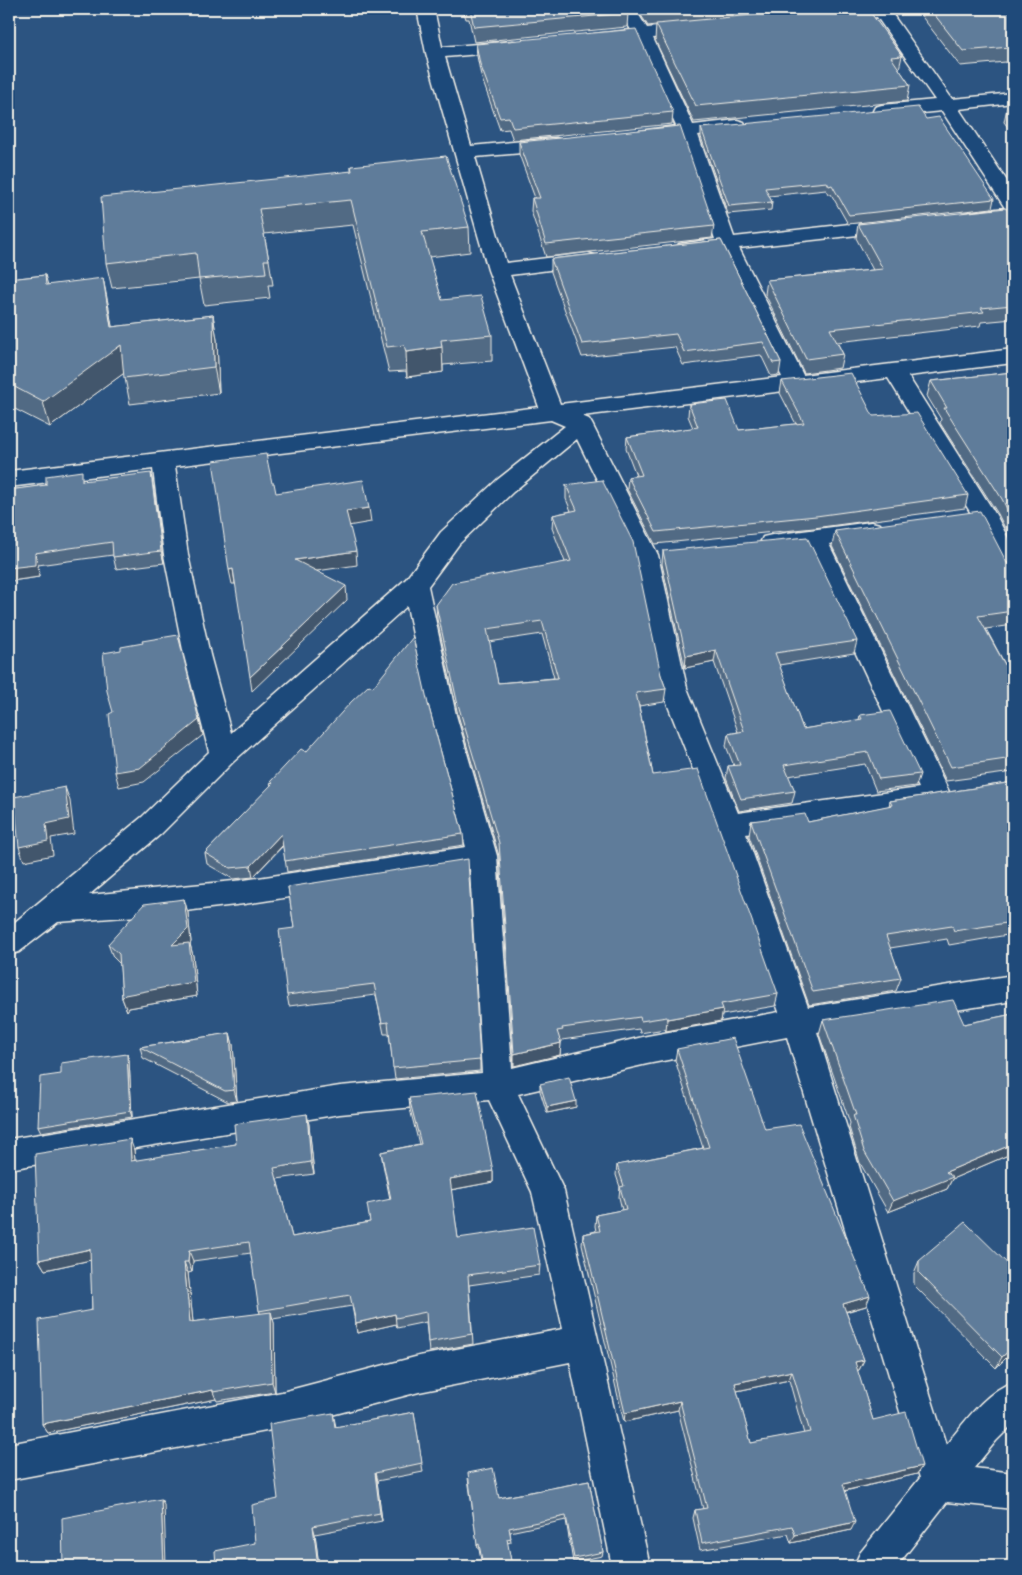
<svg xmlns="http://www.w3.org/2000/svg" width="1022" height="1575" viewBox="0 0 1022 1575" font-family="'Comic Neue',sans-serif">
<rect width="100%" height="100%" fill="#2c5481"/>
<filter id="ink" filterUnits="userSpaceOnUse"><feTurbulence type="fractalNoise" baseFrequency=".02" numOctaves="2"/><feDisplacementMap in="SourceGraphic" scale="10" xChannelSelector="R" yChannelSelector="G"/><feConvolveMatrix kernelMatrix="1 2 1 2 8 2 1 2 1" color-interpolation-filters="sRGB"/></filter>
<g filter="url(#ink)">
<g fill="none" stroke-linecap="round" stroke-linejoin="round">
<defs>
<g id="street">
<path d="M417,9H434L442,47L513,41L519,42L522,46L519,50L513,51L445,57L471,146L556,138L563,140L565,144L563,148L556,150L475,157L506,263L588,253L595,255L598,259L595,263L588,265L510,275L560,404L782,377L720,250L686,254L679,252L676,248L679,244L715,239L680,137L646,141L639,139L637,135L639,131L676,126L636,40L600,43L594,42L591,38L594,34L631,30L619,9H635L647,28L692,24L698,25L701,29L698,33L692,34L653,38L693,125L737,120L744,122L746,126L744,130L698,135L734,237L894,219L901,221L904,225L901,229L894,231L739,248L803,375L1013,349V363L908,376L996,515L1013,548V580L1004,577L972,515L888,378L582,416L589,419L592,424L658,555L687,688L738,813L919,788L806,547L772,551L763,549L760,543L763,537L772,535L871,522L880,524L883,530L880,536L829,544L951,796L947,804L937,807L746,834L808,1007L1013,975V1001L817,1032L946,1445C965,1422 985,1392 1013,1382V1424L996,1441L974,1468L1013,1473V1509L947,1502L897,1566H854L860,1553L920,1478L787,1037L647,1064L518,1094L564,1191L650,1566H612L570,1362L419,1392L282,1428L9,1480V1444L282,1392L419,1356L563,1329L532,1192L489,1100L340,1114L9,1169V1139L340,1086L482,1073L470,869L244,904L151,915L58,922L19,952L9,955V927L142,817L209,752L184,655L164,555L153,469L9,487V471L539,407L488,270L426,53ZM551,420L565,426L497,480L441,532L406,579L231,733L210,655L188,555L175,466ZM577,439L634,555L661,688L715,825L779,1012L647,1036L512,1068L497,856L456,715L428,586L459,544L513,492ZM407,606L430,715L466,847L244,880L89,895L162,833L233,762Z"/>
<polygon points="852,9 908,9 906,13 893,15 952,99 1013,93 1013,103 959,109 1013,190 1013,219 971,223 964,221 961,217 964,213 1005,208 942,111 882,117 875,115 873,111 875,107 882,105 935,100 877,17 832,21 826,20 823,16 826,12"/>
</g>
</defs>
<!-- street casing -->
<use href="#street" stroke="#f4f1e8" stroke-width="3"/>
<!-- street -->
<use href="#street" fill="#1f4a7a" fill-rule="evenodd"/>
</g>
<!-- wall -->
<g fill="#516a84" stroke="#f4f1e8" fill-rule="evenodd">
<polygon points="463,9 626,9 628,13 627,27 474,42 469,19 466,19"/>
<polygon points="637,9 868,9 902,56 899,69 910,85 907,101 694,122 655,40 656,25 648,26"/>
<polygon points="916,9 1013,9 1013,71 1006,62 960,66"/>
<polygon points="476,44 673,112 672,124 513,140 509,129 500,130 481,76 477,56"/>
<polygon points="1013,107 1013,134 1004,122 1007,108"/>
<polygon points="926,119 994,199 992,208 848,224 831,194 828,194 826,190 769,196 772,202 771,210 728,214 701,137 701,128"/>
<polygon points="519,142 714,226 712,238 546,257 531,211 532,198 535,198 519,154"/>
<polygon points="351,166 469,227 470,252 429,257 442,300 492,335 492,361 443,365 443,372 407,377 406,371 389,372 353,225 264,234 269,260 273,285 268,285 270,298 204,305 199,279 112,288 106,263 351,171"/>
<polygon points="1013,219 1013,319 981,322 980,326 837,342 843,354 840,368 804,373 765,294 767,280 873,270 856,238 858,224"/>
<polygon points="721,240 781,362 779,375 771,376 761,355 683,365 675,347 582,357 551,272 551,259"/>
<polygon points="45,275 48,285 108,303 112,327 213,315 217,340 219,393 130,404 124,373 50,427 9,406 9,279"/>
<polygon points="1013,372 1013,544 998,514 940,423 941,419 927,396 931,381"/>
<polygon points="782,381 873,416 968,495 965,508 814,528 655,544 627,489 628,477 636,475 626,449 627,437 693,428 688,416 689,404 739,430 796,424 780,393"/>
<polygon points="84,481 153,486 164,563 116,569 113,555 38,565 39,577 11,581 9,575 9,490"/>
<path d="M566,485L661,675L666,689L664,702L639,706L653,775L778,994L775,1006L722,1015L721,1021L666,1031L665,1029L640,1033L639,1029L562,1040V1042H561L560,1055L514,1066L499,856L458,715L437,619L436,605L565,562L552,528L553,515L571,511L566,499ZM542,634L554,678L498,683L489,642Z"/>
<polygon points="835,531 1013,564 1013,625 986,629 1013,679 1013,772 946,781 832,546"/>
<polygon points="663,551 857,641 854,653 779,665 803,729 859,720 860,715 920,774 916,786 876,791 865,764 788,776 795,791 792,803 739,811 726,778 728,766 734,766 726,746 728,734 738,732 714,662 685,668 662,564"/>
<polygon points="373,687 428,704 463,834 464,845 287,872 283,846 253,877 233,879 207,864 205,853 271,786 270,782 306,752"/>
<polygon points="1013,782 1013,934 949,945 947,939 890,948 901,978 896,991 809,1005 749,836 751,821 808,822 889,806 890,801"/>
<polygon points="288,887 480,1060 480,1071 395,1079 389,1034 384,1034 376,995 289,1006 287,995 294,928"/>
<polygon points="184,899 188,913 191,942 190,944 193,956 197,996 129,1008 127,1011 122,998 120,964 113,957 108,944"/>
<polygon points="1013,995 1013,1008 1009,1003"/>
<polygon points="1013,1014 1013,1153 952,1179 947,1189 888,1212 860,1163 849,1127 850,1123 819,1034 823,1020 964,1024"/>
<polygon points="230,1033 233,1045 237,1101 228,1102 143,1058 140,1047"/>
<path d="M677,1049L765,1129L866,1306L846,1312L864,1360L859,1370H857L873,1420L917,1474L845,1491L851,1530L791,1543L788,1534L700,1550L693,1518L695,1510L703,1509L678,1410L624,1422L582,1244L583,1234L596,1231L595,1226L596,1215L622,1210L619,1197L620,1187L616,1175L617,1165L703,1148L675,1060ZM789,1380L804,1434L751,1443L737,1391Z"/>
<polygon points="129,1060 132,1117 41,1132 38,1126 61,1074"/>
<polygon points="540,1084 576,1107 547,1113 540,1091"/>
<path d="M409,1098L493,1171V1182L451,1190L458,1238L540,1265L539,1275L469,1285L473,1344L429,1352L426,1322L397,1328L396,1324L357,1333L352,1306L273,1319L274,1323L275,1392L217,1401L216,1399L48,1433L42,1424L92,1310L91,1260L45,1270L39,1260L134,1150L135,1161L236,1144L307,1114L309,1125L314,1174L277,1179L292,1237L370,1222L390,1199L383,1164L381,1152L419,1144L410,1109ZM251,1253L260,1314L193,1322L188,1273L192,1272L193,1261Z"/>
<polygon points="919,1261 1013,1269 1013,1351 996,1368 914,1285 914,1273"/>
<polygon points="414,1412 423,1472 377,1481 382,1521 315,1534 319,1566 216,1566 255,1543 278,1499 333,1413 336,1427"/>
<polygon points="468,1478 499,1498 589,1481 603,1552 602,1556 573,1562 566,1520 510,1532 511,1542 507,1543 512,1566 482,1566 479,1549 478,1549"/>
</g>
<!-- shaded-wall -->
<g fill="#42566c" stroke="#f4f1e8">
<polygon points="103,278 108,303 116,349 121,345 127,371 50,427 43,402 111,327"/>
<polygon points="213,315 217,340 219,393 214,367"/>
<polygon points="442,347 443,372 407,377 406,352"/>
<polygon points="151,473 153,486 164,563 161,551"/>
<polygon points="369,508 371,522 348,526 346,511"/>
<polygon points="356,551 357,565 297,574 295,560"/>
<polygon points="35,553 38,565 39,577 11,581 9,575 9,568"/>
<polygon points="233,569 235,584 232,584 229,570"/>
<polygon points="346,586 347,600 252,691 250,677"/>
<polygon points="716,650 714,662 685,668 686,656"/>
<polygon points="199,720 203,735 144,782 119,787 115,772"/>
<polygon points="65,787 70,801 74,834 51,838 53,855 24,861 19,847 46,824"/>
<polygon points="281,834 283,845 253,877 251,866"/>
<polygon points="184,899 188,913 191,942 190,944 193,956 197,996 129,1008 127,1011 122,998 172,945"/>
<polygon points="723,1009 721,1021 666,1031 667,1019"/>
<polygon points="230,1033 233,1045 237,1101 234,1090"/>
<polygon points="561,1043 560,1055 514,1066 514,1054"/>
<polygon points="127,1054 129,1060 132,1117 130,1111"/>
<polygon points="576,1101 576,1107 547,1113 547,1107"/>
<polygon points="307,1114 309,1125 314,1174 311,1162"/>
<polygon points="130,1139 134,1150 136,1172 131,1161"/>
<polygon points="1013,1144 1013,1153 952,1179 947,1189 888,1212 893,1201 946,1172"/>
<polygon points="493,1171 493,1182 450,1190 450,1179"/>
<polygon points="90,1249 95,1259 45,1270 39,1260"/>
<polygon points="189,1251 193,1261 192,1272 188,1262"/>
<polygon points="184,1262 188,1273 194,1332 190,1322"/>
<polygon points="870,1296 866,1306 840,1313 843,1304"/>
<polygon points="271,1312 274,1323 275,1392 272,1382"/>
<polygon points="395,1314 396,1324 357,1333 356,1323"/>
<polygon points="1013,1347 1013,1351 996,1368 1002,1357"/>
<polygon points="864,1360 859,1370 851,1372 855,1362"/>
<polygon points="792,1371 789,1380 732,1392 735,1383"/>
<polygon points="213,1390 213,1392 216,1399 48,1433 42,1424"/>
<polygon points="680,1401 678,1410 624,1422 625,1413"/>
<polygon points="922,1466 917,1474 839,1492 843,1484"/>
<polygon points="375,1473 377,1481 382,1521 380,1513"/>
<polygon points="161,1499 164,1504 166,1566 164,1566"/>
<polygon points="855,1522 851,1530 791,1543 795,1535"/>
<polygon points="313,1526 315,1534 319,1566 318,1566"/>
</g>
<!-- building -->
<g fill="#5e7b9a" stroke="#f4f1e8" fill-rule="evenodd">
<polygon points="470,9 626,9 628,13 474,27"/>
<polygon points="647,9 677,9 649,11"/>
<polygon points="817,9 868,9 902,56 891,57 910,85 696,106 656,24"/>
<polygon points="930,9 1013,9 1013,52 1010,47 963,51"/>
<polygon points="636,29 673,112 513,128 509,117 500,118 480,64 476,44"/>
<polygon points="918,107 926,119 939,117 994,199 849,215 832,185 829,186 827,182 765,188 772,202 729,206 701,128"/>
<polygon points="1013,107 1013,115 1007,108"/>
<polygon points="680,126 714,226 546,244 532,198 540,198 519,142"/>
<polygon points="446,156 469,227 422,232 442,300 481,296 492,335 441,340 442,347 406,352 404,345 387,347 351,200 259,209 269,260 264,260 266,273 199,279 196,253 106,263 101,197 352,171 351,166"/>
<polygon points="1006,208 1013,219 1013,305 981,308 984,312 830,329 843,354 806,359 767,280 883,269 858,224"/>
<polygon points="721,240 781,362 773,363 763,342 684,352 676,334 582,344 551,259"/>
<polygon points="45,275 46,285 103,278 111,327 213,315 214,367 124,378 121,345 43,402 9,384 9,279"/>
<polygon points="1013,372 1013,521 1002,499 944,408 947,408 931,381"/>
<polygon points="851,373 873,416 917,413 968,495 816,516 656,532 628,477 642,475 627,437 698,427 689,404 727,400 739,430 804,423 782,381"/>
<polygon points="266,454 272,483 274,483 276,493 363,480 369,508 346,511 356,551 295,560 346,586 250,677 233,569 229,570 213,461"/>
<polygon points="82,471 82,481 151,473 161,551 113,557 112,542 35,553 35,565 9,568 9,490 46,485 46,476"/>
<path d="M602,480L633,542L661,675L666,689L636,693L653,775L698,769L778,994L721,1004L723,1009L667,1019V1017L641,1021L640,1017L562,1028L563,1030L557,1031L561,1043L514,1054L499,843L457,701L436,605L452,583L571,561L553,515L577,510L566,485ZM542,621L558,678L498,683L487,629Z"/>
<polygon points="980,511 1007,563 1013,564 1013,611 978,616 1013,679 1013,758 951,767 835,531"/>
<polygon points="807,537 857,641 775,653 803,729 862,719 860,715 890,711 920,774 879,779 868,752 784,765 795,791 741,799 728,766 740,765 728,734 744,731 716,650 686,656 663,551"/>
<polygon points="178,635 199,720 140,768 115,772 109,714 113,712 107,691 103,653 121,650 121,647 143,643 142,641"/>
<polygon points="413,637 428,704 463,834 285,861 281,834 251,866 230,868 205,853 273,783 270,782 301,749 306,752 351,702 369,685 373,687"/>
<polygon points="1013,782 1013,922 954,931 952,926 886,936 901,978 813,992 751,821 805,814 808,822 892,805 890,801"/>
<polygon points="65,787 69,819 46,824 48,841 19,847 14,797"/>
<polygon points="468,859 480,1060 393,1068 388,1022 382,1023 374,984 287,995 279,930 294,928 288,887"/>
<polygon points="184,899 188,929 172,945 189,943 194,982 125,995 122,998 119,954 108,944 144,904"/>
<polygon points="953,1000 964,1024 1013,1014 1013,1144 946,1172 953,1177 893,1201 864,1151 853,1115 856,1115 823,1020"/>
<polygon points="230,1033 234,1090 225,1091 140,1047"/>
<path d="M733,1038L765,1129L799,1124L870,1296L843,1304L864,1360L855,1362L873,1420L906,1412L922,1466L843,1484L855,1522L795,1535L792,1526L702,1543L695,1510L707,1508L680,1401L625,1413L583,1234L600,1231L596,1215L626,1209L620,1187L624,1186L617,1165L709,1147L677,1049ZM792,1371L810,1432L751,1443L735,1383Z"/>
<polygon points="127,1054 130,1111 38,1126 40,1077 61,1074 61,1063"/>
<polygon points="569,1077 576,1101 547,1107 540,1084"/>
<polygon points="477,1091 493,1171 450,1179 458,1238 533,1227 540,1265 468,1275 472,1334 428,1342 426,1312 396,1318 395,1314 356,1323 350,1295 259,1311 249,1242 189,1251 188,1262 184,1262 190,1322 271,1312 272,1382 213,1392 213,1390 42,1424 39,1320 92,1310 90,1249 39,1260 35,1154 130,1139 131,1161 236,1144 234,1124 307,1114 311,1162 274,1168 292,1237 370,1222 367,1204 391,1199 381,1152 421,1144 409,1098"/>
<polygon points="965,1222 1013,1269 1013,1347 1002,1357 919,1273 919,1261"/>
<polygon points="414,1412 422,1463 375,1473 380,1513 313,1526 318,1566 216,1566 215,1551 255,1543 252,1505 278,1499 269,1424 333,1413 335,1427"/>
<polygon points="493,1468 499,1498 589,1481 603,1552 574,1558 566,1516 509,1528 511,1538 507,1539 512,1566 483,1566 479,1544 477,1545 468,1473"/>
<polygon points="161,1499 164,1566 63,1566 62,1518"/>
</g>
</g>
<!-- margin -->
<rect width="1022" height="1575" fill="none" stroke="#1f4a7a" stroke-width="30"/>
<rect x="15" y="15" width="992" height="1545" fill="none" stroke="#f4f1e8" stroke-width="2" filter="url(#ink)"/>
</svg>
